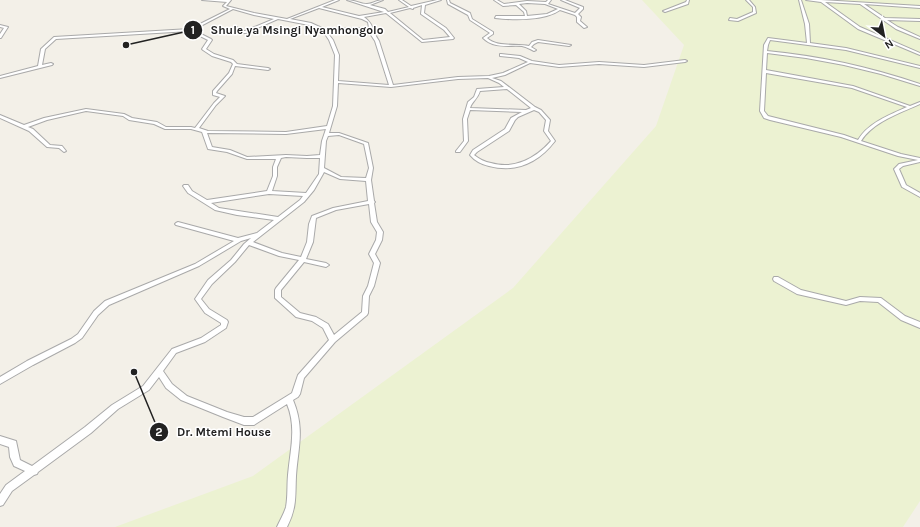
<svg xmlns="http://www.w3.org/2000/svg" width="920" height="527" viewBox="0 0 920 527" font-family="Karla,sans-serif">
<rect width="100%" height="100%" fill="#f3f0e8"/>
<!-- farmland -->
<polygon fill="#ecf2d2" points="642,0 920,0 920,501 903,527 115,527 253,476 513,288 656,126 684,45"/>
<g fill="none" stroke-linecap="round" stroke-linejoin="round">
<defs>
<g id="minor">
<path d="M202,0H231L226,6L254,13L287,19L335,0H339L322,7L359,16L384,12L347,0C354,0 361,4 367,4C372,4 377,0 383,0L370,5L385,9L388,12L409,7L399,0H402L411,6L437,0H441L425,5L424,13L446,28L454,38L453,39L422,42L386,13L364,17C374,24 372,31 379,41L393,85L458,77L489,76L503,73L528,62L519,58L500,56V54H501L520,56L532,61L559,65L599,62L644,65L685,60L687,61L685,62L644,67L599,64L559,67L530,63L505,75L492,78L501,81L535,107L541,110L550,120L548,131L555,141C538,163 516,173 489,166C481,164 475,161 470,155L473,150L505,129L511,118L522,112L470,110L467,119L468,141L460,152H456V151L464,141L463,119L468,102L474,97L477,89L504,87L499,83L488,78L458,79L391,87L338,83L337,106L329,133H339L368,143L373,168L371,180L374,201L375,202L374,203L377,222L383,232L382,240L375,254L380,263L374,286L369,296L368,313L367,315L335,342L304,378L300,394L298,397L293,400C305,429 298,447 296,476C295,497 297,507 287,527H277C280,520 284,514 286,507C288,496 287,486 288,475C290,451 297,428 287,404L257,423L254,425H244L223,417L181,400L166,388L159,377L149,390L118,409L91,433L38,472L37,474L34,475L12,491L3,505L0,506V494L6,485L25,471L14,466L10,457L9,447L0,444V436L16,441L20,460L32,466L85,427L112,405L143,386L172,349L201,338L221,325V323L205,313L195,299L208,280L231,260L244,244L251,238L241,241L199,266L109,305L98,315L82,338L75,343L33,365L0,384V377L27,361L71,339L78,334L94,311L105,301L195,264L234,241L176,225L175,224L176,223L178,222L238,238L257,233L274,220L237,215L215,210L188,193L183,186L184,185H188L192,191L207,200L267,191L273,176V167L276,159H247L227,152L208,149L202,132L191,129H165L154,124L129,120L123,116L86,111L47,120L28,127L33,129L50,145L62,146L66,151L64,152L59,148L47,147L29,131L0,118V115L24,125L44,118L86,109L124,114L132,118L157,122L166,127H191L195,128L214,103L220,97L213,95V91L229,73L233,64L231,62L212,56L203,50L202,49L208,40L190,31L56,39L45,49L42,65L51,63L53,64L52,65L0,78V76L38,66L41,49L54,37L190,29L230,9L223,6L227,2ZM422,5L421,14L444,30L450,37L423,40L390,13L410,8L413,9V8ZM319,8L362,19L368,22L369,28L324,29L311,23L290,19ZM233,9L254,15L274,19L245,31H241L237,27H235V29L240,33H246L278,19L309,25L323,31L329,40L335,55L333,106L327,126L286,132L208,131L199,128L216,105L225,96L216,93L217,91L232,74L235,66L268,70L270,69L268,68L237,64L233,60L214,54L206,49L212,40L211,39L193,30ZM370,30L371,35L375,41L389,85L338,81L339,55L333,40L326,31ZM507,89L531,108L526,110L470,108C473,100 477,100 480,91ZM534,110L539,112L546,120L544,131L551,141C536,158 515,170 491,163C485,162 479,159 474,155L477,152L509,131L515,120L518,117ZM326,129L322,141L320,155L307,156L286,155L247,157L230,150L212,147L207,133L286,134ZM339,135L364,144L369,168L366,178L341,177L324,168L326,141L328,136ZM286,157L307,158H320L319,174L306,193L272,191L277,176V167L281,158ZM324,172L340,179L366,181L368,201L333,208L312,216L309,224L307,242L301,257L282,253L253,242L304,202L314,190L323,174ZM269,194L303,196L300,200L278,217L219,208L211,203ZM369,204L371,222L377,232L376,240L369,254L374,263L368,286L363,296L362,312L334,335L328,324L316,317L300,313L281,297V290L304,262L326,267L329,265L326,263L306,259L313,242L316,218L336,210ZM249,245L279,256L299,260L276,288L275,290V298L296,317L312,321L323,328L329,340L298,375L292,393L253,417H244L227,412L187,396L172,384L163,371L176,353L205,342L226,328L228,322L227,320L209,309L201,299L212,284L235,262Z"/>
<path d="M447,0H449L450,3L470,13L472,19L493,32V34L487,38C498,48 516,43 529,46L532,42L538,40L571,45L569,46L538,42L534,44L531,47L536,50L534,51C530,49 527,47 522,46C508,45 494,49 483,38L490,33L470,20L468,15L448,4Z"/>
<path d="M494,0H497L504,4L527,1L546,2L548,0H551L548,4L575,13L580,8L561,0H565L583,7V9L578,14L581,17L580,21L587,27L584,28L577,22V17L575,15L560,10C545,21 513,20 495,18L496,16H525L524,12L516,5L503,6ZM527,3L545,4L558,9L547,14L527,16L526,11L519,4Z"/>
<polygon points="687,0 689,0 688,4 665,12 663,11 686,2"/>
<polygon points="746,0 749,0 755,7 756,13 738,21 729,20 730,18 737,19 753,12 753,7"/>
<path d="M799,0H801L809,24L810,43L846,48L920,66V68L846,50L770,40L768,45L767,51C820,56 870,67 920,84V86L881,74L844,65L806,58L767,53L766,70L853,86L910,106L920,102V104C900,113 873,122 861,141L901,154L920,158V162L903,166L899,169L906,185L920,193V197L902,187L894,169L899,164L918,160L898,156L841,137L770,120L764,118L760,111L764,45L768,38L807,43L805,24ZM766,73L852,88L907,107C889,115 868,123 858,140L844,135L768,116L764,111Z"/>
<polygon points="806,0 821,0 920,6 920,8 864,4 885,18 920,19 920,21 887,20 898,27 920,37 920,39 896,29 860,4 825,2 860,27 920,53 920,55 858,29 821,2"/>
<polygon points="0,25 8,27 1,38 0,38 0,34 4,28 0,27"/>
<polygon points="774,277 778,277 801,290 846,301 860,297 881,298 905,316 920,322 920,328 901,320 878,302 860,301 846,305 797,294 774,281 773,279"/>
</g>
</defs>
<!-- minor casing -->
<use href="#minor" stroke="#a9a9a9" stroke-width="2"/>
<!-- minor -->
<use href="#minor" fill="#fff" fill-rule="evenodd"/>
</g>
<!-- callouts -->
<path fill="none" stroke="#222" stroke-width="1.5" d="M126 45L193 30M134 372L159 432"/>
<g fill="#222" stroke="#fff" stroke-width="1.5">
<circle cx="126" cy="45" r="4"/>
<circle cx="134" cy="372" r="4"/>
<circle cx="193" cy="30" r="10"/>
<circle cx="159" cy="432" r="10"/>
</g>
<g font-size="12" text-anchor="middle" font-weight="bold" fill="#fff">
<text x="193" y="34">1</text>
<text x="159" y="436">2</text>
</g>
<g font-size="12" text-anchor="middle" font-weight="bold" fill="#222" stroke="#fff" stroke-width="3" stroke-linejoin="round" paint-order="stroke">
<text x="297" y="34">Shule ya Msingi Nyamhongolo</text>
<text x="224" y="436">Dr. Mtemi House</text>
</g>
<!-- north arrow -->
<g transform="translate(884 36) rotate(148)" stroke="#ffffff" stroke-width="3" paint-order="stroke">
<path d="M0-3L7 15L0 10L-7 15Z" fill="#222222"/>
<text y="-6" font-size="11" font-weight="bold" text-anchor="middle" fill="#222222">N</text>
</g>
</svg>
